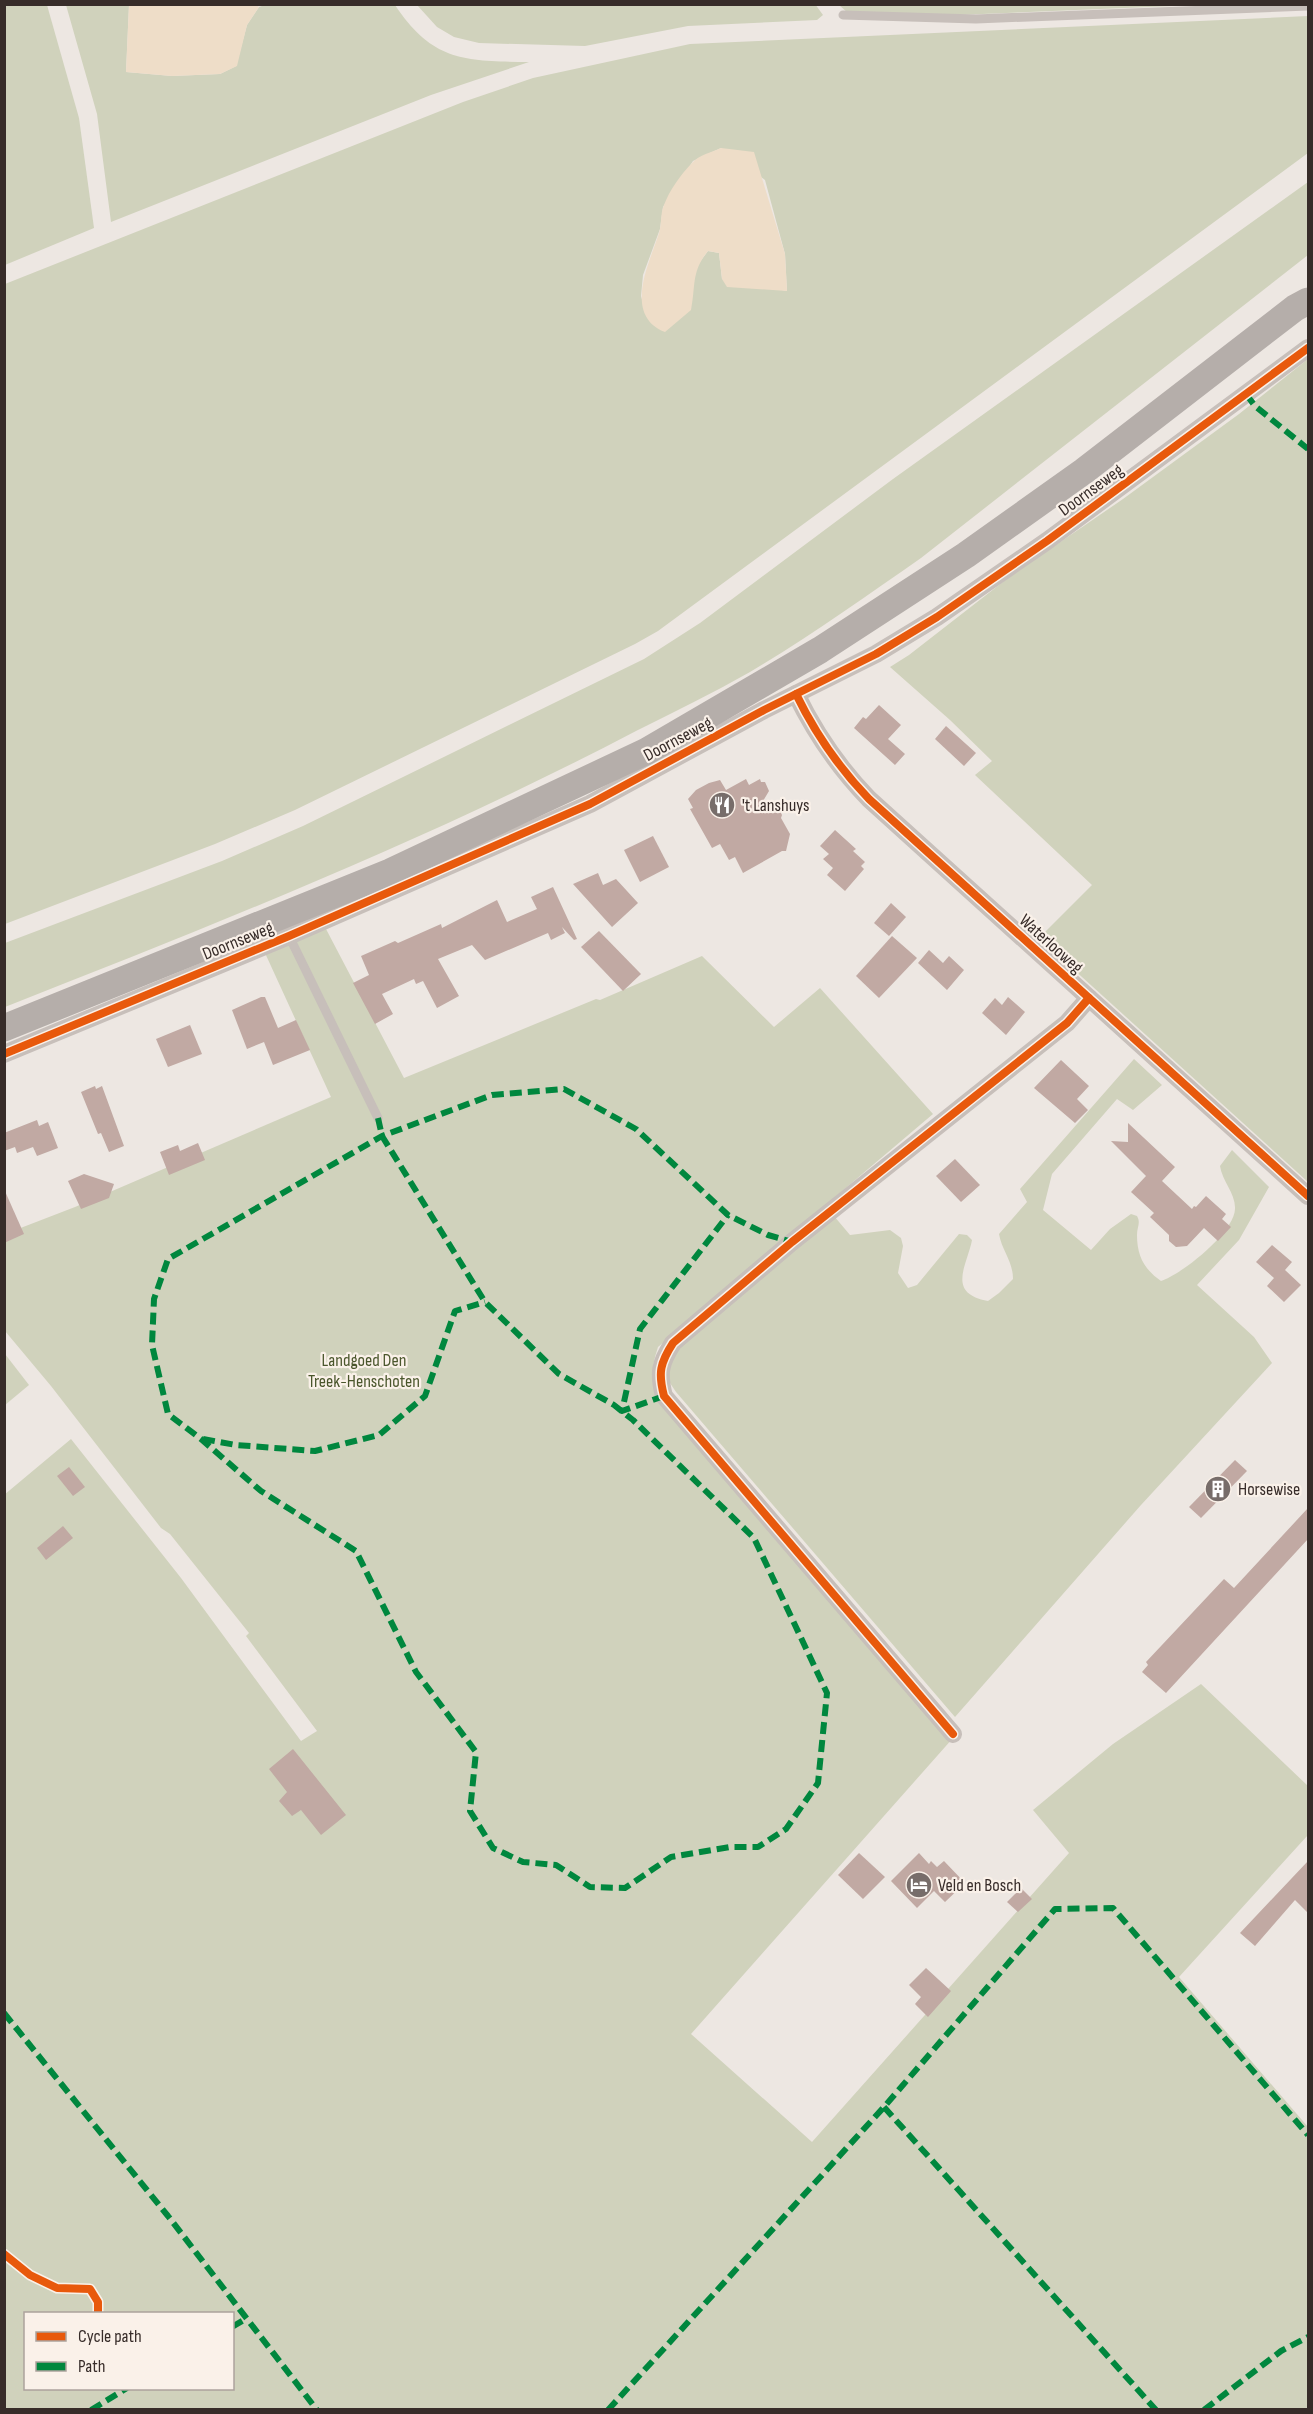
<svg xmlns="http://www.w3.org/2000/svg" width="1313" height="2414" viewBox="0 0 1313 2414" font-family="'Sofia Sans Condensed',sans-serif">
<rect width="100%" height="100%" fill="#ede7e2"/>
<!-- green -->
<g fill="#d0d2bc" fill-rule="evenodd">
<polygon points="5,4 47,5 79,118 94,228 5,265"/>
<path d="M268,4L395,5C433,62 465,61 529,62L431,95L111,222L97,114L66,5H129L126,72L172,76L220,74L236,66L247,25L259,7Z"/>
<polygon points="815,4 823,15 817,20 688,26 585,46 479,43 454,37 437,27 417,5"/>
<polygon points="839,5 1197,5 862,19 848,13"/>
<path d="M1308,16V153L658,631L635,644L295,810L215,844L5,924V284L463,102L533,78L690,44ZM721,148L765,180L785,254L787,291L722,279L719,253L708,251L699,263L693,277L647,317L641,296L643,275L660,229L663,207L693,161Z"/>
<path d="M1308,182V255L921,558C865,597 809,637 750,672C713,693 674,712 636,731C432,838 219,923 5,1007V943L222,861L303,826L644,659L700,623L893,479Z"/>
<polygon points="1308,359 1308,1182 1039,938 1092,885 975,775 992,761 950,720 890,667 909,655 1008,578 1123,499 1239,414"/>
<path d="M326,929L404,1078L596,999L600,1000L702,956L774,1027L820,988L933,1114L658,1347C652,1366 651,1375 656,1395L953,1738L691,2034L812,2142L1069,1853L1033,1810L1113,1744L1201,1684L1308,1786V1835L1179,1977L1308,2127V2409H5L4,1495L71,1439L181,1578L301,1741L317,1731L246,1636L249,1633L170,1534L161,1528L51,1386L5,1331V1234L75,1207L331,1097L265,953ZM26,2314H232V2388H26Z"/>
<path d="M1134,1059L1162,1085L1133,1110L1117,1099L1052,1174L1043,1210L1091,1250L1110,1229L1131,1214L1137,1216C1141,1223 1137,1227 1137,1235C1137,1256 1144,1269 1161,1281C1182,1274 1234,1233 1235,1209C1236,1194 1222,1181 1220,1166L1232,1150L1269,1187L1239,1240L1197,1285L1254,1337L1272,1363L1141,1505L955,1717L676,1392L668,1380L666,1366L681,1346L834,1216L850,1235L890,1230L901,1238L903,1246L898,1273L908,1288L917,1285L959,1234L967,1235L972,1240C967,1266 946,1293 988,1301L999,1293L1013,1279C1013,1261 1002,1251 999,1234L1027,1202L1020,1189Z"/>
<polygon points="5,1354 29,1385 5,1405 4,1405"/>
</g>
<!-- sand -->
<g fill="#eeddc8">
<polygon points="256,5 259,7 247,25 237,66 220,74 172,76 126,72 129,5"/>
<path d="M721,148L754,152L785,254L787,291L727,287L722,279L719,253L708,251C691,272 696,285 691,310L665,332C622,315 650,262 659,233C662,224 660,214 664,205C669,191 681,174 692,163C699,155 712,152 721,148Z"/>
</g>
<!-- building -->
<g fill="#c1a9a3">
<polygon points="879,705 901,725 888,739 905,754 895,765 854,728 863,717 866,719"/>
<polygon points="946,726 976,753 964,766 935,739"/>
<polygon points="746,779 749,785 760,779 761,782 765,782 769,791 760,806 778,807 782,815 781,818 790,834 786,851 782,851 743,873 735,857 729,860 720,844 712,848 690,809 693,808 688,799 696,790 709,783 720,780 726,790"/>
<polygon points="835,830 856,849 853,851 865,862 861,866 864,869 845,891 827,875 833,868 823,859 829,854 820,846"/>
<polygon points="653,836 669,867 640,882 624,850"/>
<polygon points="598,873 603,885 616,879 638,903 612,927 573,884"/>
<polygon points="553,887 577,939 574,940 562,927 565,933 551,940 548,933 485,960 472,945 438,959 459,996 437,1008 423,981 416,984 414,979 382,994 393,1014 375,1024 353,983 369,975 361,956 395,941 398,943 441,924 442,928 497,900 507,922 537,909 531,897"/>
<polygon points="891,903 906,917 889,936 874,923"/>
<polygon points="599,931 641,974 623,991 581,947"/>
<polygon points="892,936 917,958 879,998 856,976"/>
<polygon points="929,950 943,963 949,956 964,970 947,990 918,963"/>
<polygon points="261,997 265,997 278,1028 296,1020 310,1050 273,1065 264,1042 247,1049 232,1010"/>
<polygon points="1008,997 1025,1012 1006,1035 982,1013 995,998 1002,1005"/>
<polygon points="190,1025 202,1054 168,1067 156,1039"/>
<polygon points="1061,1060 1089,1086 1077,1099 1088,1110 1075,1123 1034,1088"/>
<polygon points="95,1086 96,1089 102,1086 124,1146 109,1152 101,1133 98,1134 81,1092"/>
<polygon points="37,1120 39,1126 48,1122 58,1148 37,1156 33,1147 17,1153 15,1147 4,1151 4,1133"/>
<polygon points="1128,1123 1175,1167 1162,1181 1192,1209 1194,1206 1196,1207 1206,1196 1226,1214 1222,1219 1231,1227 1218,1241 1204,1228 1187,1246 1176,1247 1169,1241 1169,1235 1150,1217 1154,1213 1131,1192 1146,1176 1111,1141 1128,1142"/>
<polygon points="198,1143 205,1160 169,1175 160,1152 178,1145 180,1151"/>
<polygon points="955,1159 980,1185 961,1202 936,1176"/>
<polygon points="84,1174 114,1184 109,1198 81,1209 68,1181"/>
<polygon points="4,1189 24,1234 4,1243"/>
<polygon points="1272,1245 1292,1262 1285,1270 1301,1285 1284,1302 1267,1286 1274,1278 1256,1262"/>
<polygon points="1235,1460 1247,1471 1201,1518 1189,1507"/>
<polygon points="69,1467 85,1487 73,1496 57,1476"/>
<polygon points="1308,1508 1308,1539 1166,1693 1142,1672 1148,1665 1146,1662 1224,1579 1234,1588"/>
<polygon points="63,1526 73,1538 46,1560 37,1548"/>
<polygon points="293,1749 346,1815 321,1835 301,1810 292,1816 279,1801 287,1792 269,1769"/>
<polygon points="859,1853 885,1877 863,1899 838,1875"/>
<polygon points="919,1853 929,1864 931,1861 937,1867 944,1861 965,1883 945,1902 934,1891 917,1908 891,1881"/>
<polygon points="1308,1861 1308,1913 1295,1900 1255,1946 1240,1933"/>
<polygon points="1021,1888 1032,1899 1018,1912 1007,1902"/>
<polygon points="926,1968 951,1991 928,2017 915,2004 921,1997 909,1985"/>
</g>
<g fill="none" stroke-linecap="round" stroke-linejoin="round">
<!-- lane -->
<g stroke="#c7bfba" stroke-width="9">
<polyline points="843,15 976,19 1308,6"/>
<polyline points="289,936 378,1118"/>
</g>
<!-- street -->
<g stroke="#c7bfba" stroke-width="18">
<path d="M796,694C815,733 839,768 869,799L1308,1196"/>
<polyline points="4,1054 289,936 590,804 764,710 876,654 937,617 1047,541 1308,348"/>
<path d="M953,1734L664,1396C658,1373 660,1363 673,1343L792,1242L1067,1023L1089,998"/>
</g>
<!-- primary -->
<polyline stroke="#b5aeaa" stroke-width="27" points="4,1028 390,872 647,751 820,650 966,555 1084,471 1295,308 1308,301"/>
<!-- quiet -->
<g stroke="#00873e" stroke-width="6" stroke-dasharray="12 6" stroke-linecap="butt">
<polyline points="1246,394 1255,406 1308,449"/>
<polyline points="378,1118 382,1136 485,1302 559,1374 614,1405 633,1420 754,1538 827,1693 818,1783 786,1829 758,1847 730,1847 671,1857 625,1888 590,1887 556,1865 523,1862 493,1848 470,1811 476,1752 416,1672 356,1551 261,1491 201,1439 168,1414 152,1345 154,1299 168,1259 382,1136 492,1095 564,1089 636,1129 728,1215 768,1235 792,1242"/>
<polyline points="664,1396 622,1411 640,1329 728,1215"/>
<polyline points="203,1439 236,1445 315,1451 379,1435 425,1396 455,1311 485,1302"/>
<polyline points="4,2013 168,2216 317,2410"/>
<polyline points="884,2107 1156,2410"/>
<polyline points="232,2327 247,2318"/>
<polyline points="91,2410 127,2388"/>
<polyline points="608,2410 884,2107 1055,1909 1113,1908 1308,2135"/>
<polyline points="1204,2410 1281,2351 1308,2337"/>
</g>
<defs>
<g id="cycleway">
<path d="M796,694C815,733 839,768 869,799L1308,1196"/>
<polyline points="4,1054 289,936 590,804 764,710 876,654 937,617 1047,541 1308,348"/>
<path d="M953,1734L664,1396C658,1373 660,1363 673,1343L792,1242L1067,1023L1089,998"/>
<polyline points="4,2254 30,2275 57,2288 90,2289 98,2302 98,2314"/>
</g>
</defs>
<!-- cycleway casing -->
<use href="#cycleway" stroke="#faf1e9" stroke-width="11"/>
<!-- cycleway -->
<use href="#cycleway" stroke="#e8590c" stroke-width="8"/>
</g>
<!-- icons -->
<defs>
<symbol id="restaurant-disc" viewBox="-11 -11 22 22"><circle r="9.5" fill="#776d6a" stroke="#faf1e9"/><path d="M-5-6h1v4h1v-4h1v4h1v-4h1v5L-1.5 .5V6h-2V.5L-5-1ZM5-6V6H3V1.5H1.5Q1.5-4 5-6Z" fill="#fff"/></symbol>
<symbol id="building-disc" viewBox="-11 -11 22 22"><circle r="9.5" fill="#776d6a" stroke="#faf1e9"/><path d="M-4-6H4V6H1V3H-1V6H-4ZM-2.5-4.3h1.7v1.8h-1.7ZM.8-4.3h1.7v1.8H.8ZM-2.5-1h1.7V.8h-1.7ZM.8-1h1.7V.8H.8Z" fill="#fff"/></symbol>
<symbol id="hotel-disc" viewBox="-11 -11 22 22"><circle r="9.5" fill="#776d6a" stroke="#faf1e9"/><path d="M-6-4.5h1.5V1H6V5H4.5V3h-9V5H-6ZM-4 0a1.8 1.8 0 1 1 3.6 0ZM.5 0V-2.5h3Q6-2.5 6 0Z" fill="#fff"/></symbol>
</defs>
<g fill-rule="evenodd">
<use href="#restaurant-disc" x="707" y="790" width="30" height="30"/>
<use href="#building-disc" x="1203" y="1474" width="30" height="30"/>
<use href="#hotel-disc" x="904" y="1870" width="30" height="30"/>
</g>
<g text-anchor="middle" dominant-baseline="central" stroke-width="4.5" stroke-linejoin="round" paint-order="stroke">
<!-- street labels -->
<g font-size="18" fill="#372c29" stroke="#faf1e9">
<text transform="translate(1091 490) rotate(-36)">Doornseweg</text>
<text transform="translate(678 739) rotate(-28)">Doornseweg</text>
<text transform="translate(238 941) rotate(-22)">Doornseweg</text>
<text transform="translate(1051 944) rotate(42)">Waterlooweg</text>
</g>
<!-- poi labels -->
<g font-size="18" fill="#372c29" stroke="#faf1e9" text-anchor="start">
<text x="742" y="805">'t Lanshuys</text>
<text x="1238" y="1489">Horsewise</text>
<text x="938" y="1885">Veld en Bosch</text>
</g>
<!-- park labels -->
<g font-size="18" fill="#4a562c" stroke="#faf1e9">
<text x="364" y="1360">Landgoed Den<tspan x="364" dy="21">Treek-Henschoten</tspan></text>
</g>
</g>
<!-- border -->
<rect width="1313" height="2414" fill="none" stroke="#372c29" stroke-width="12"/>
<!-- legend -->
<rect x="24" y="2312" width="210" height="78" fill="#faf1e9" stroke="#aca29c" stroke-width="1.5"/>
<rect x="36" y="2332" width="30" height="9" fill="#e8590c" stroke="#aca29c" stroke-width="1.5"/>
<text x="78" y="2342" font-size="18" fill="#372c29">Cycle path</text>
<rect x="36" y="2362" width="30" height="9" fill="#00873e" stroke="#aca29c" stroke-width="1.5"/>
<text x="78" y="2372" font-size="18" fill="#372c29">Path</text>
</svg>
